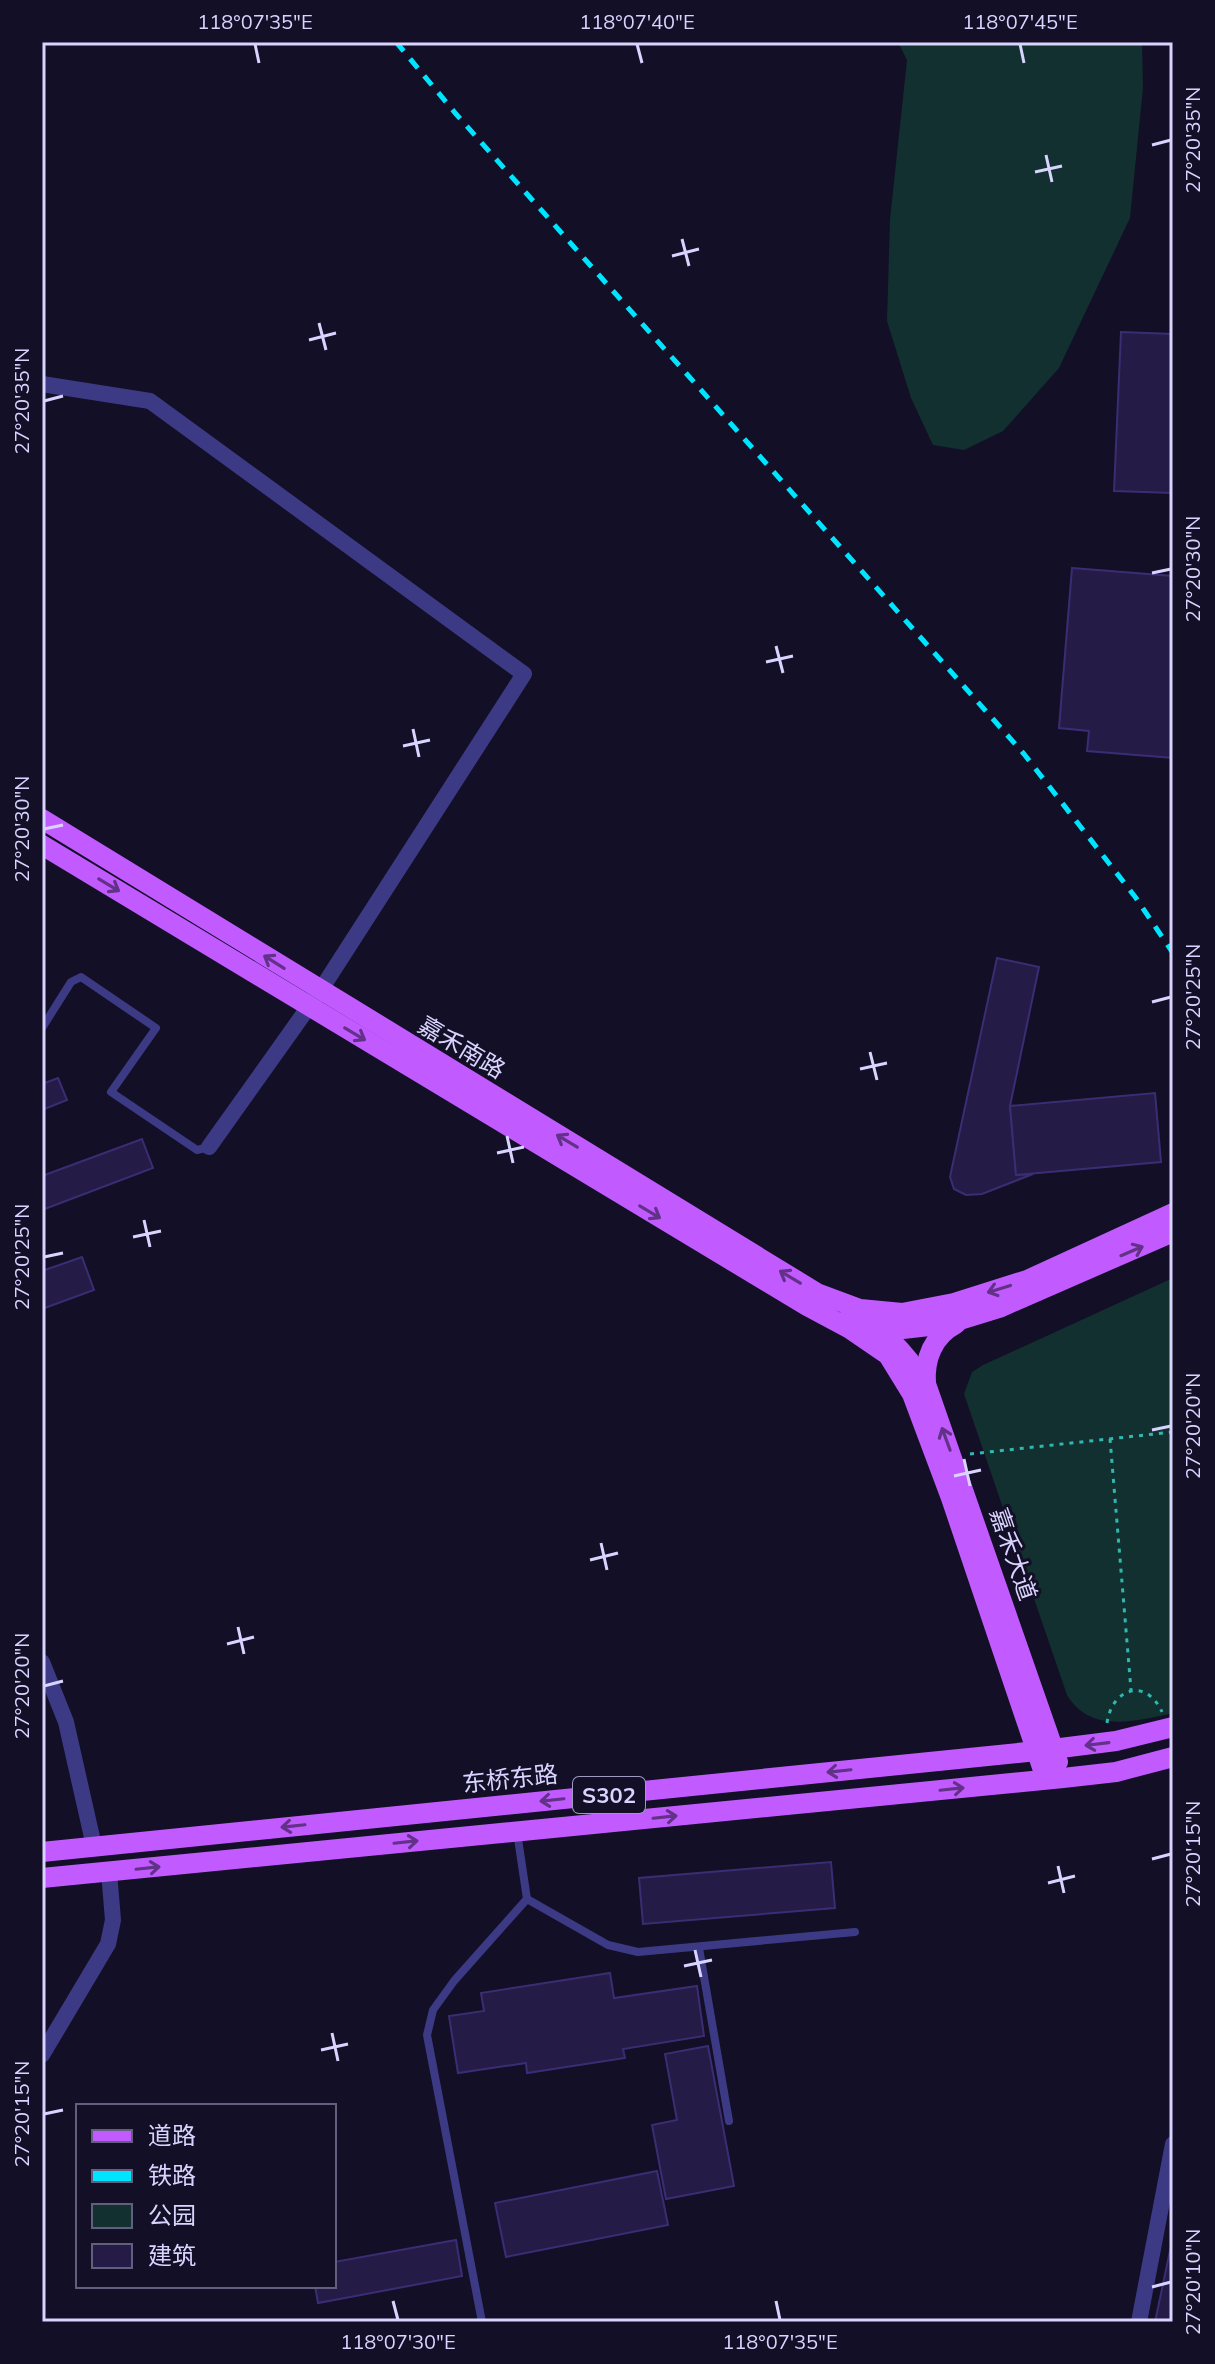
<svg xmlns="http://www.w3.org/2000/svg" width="1215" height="2364" viewBox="0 0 1215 2364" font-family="Mulish,'Noto Sans SC',sans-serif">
<rect width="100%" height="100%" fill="#130f26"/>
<!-- green -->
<g fill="#12302f">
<polygon points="898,42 1142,42 1143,88 1130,218 1059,368 1003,431 964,450 933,445 911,398 887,321 890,219 907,60"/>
<path d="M1173,1278V1713C1136,1721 1090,1734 1067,1695L964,1394L972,1372L983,1365Z"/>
</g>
<!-- building -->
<g fill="#241b47" stroke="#3b2d73" stroke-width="2">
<polygon points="1121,332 1173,334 1173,493 1114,491"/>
<polygon points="1072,568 1173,576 1173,758 1087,751 1089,731 1059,728"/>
<polygon points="997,958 1039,967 1010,1106 1016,1175 1033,1174 982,1194 966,1195 954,1189 950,1177"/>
<polygon points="58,1078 67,1100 42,1110 42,1084"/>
<polygon points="1155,1093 1161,1162 1016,1175 1010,1106"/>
<polygon points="142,1139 153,1168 42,1210 42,1176"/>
<polygon points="82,1257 94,1290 42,1309 42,1271"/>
<polygon points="831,1862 835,1908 643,1924 639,1878"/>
<polygon points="610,1973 614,1998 697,1986 704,2036 623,2049 625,2058 527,2073 526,2063 458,2073 449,2016 484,2011 481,1993"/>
<polygon points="708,2046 734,2186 666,2199 652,2125 677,2120 665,2054"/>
<polygon points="657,2171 668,2225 506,2257 495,2203"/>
<polygon points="456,2240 462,2276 318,2303 315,2286 334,2286 334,2262"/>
<polygon points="1173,2243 1173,2322 1155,2322 1171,2246"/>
</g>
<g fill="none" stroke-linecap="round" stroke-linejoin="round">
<!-- path -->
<g stroke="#2fb8b0" stroke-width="3" stroke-dasharray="4 6" stroke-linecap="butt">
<polyline points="1110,1439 1131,1690"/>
<polyline points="970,1454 1173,1432"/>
<path d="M1107,1723C1112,1688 1146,1677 1162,1712"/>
</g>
<!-- lane -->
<g stroke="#3d3a85" stroke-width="8">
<polyline points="42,1028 71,982 81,977 156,1028 111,1092 197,1150 209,1147"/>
<polyline points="527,1899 608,1945 638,1952 855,1932"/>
<polyline points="699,1948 729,2121"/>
<polyline points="482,2322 427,2035 433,2010 454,1981 527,1899 517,1832"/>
</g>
<!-- street -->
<g stroke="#3d3a85" stroke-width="16">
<polyline points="42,384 150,401 524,674 320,991 209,1147"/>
<polyline points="42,1662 66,1722 94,1846"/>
<polyline points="42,2055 108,1944 113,1920 109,1872"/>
<polyline points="1139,2322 1173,2144"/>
</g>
<!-- primary -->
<g stroke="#c25bff" stroke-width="20">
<polyline points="42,819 817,1293 860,1309 902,1313 954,1303 1027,1280 1173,1213"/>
<polyline points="42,845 807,1306 850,1329 888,1355 912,1394 951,1498 1046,1779"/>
<path d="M850,1310C884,1330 904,1351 926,1384L1058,1762"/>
<polyline points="876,1332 947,1324 999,1308 1173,1232"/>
<path d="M926,1384C924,1359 933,1336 956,1324"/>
<polyline points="42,1852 1037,1751 1116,1741 1173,1727"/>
<polyline points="42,1878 1063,1778 1116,1772 1173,1757"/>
</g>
<!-- rail -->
<polyline stroke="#00e5ff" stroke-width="5" stroke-dasharray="12 10" stroke-linecap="butt" points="396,42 456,114 1024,754 1136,898 1173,953"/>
</g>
<!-- one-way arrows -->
<defs><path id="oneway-shaft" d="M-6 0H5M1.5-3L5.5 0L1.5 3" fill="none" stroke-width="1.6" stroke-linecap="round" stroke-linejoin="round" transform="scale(2)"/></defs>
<g stroke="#623188">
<use href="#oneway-shaft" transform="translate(109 885) rotate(31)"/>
<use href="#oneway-shaft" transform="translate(274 962) rotate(-148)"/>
<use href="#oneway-shaft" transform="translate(355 1034) rotate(31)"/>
<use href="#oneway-shaft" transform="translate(567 1141) rotate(-149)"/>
<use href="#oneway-shaft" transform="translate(650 1212) rotate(31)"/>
<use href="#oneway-shaft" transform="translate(1132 1251) rotate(-23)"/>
<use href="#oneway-shaft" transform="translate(790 1277) rotate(-149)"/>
<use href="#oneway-shaft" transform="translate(999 1289) rotate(163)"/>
<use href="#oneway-shaft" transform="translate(946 1439) rotate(-110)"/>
<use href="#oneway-shaft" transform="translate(1097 1744) rotate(173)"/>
<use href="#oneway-shaft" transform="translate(839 1771) rotate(174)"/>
<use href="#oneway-shaft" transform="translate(952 1789) rotate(-6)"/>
<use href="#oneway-shaft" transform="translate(552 1800) rotate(174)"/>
<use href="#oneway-shaft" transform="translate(665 1817) rotate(-6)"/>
<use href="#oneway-shaft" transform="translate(293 1826) rotate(174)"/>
<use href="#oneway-shaft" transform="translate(406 1842) rotate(-6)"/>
<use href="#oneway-shaft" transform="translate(148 1868) rotate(-6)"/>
</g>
<!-- ticks -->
<path fill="none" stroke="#d9d4ff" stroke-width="3" d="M255,44L259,63M637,44L642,63M1020,44L1024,63M1152,145L1171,140M1046,155L1052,182M1035,172L1062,166M682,239L689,266M672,256L699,249M319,323L326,350M309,340L336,333M44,401L63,396M1152,573L1171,569M776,646L783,673M766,662L793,656M413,729L419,757M403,746L430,740M44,829L63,825M1152,1002L1171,997M870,1052L877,1080M860,1069L887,1063M507,1136L513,1163M497,1153L524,1147M144,1220L150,1247M133,1237L161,1231M44,1257L63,1253M1152,1430L1171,1426M964,1459L970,1486M954,1476L981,1470M601,1543L607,1570M590,1560L618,1553M238,1627L244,1654M227,1644L254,1637M44,1686L63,1681M1152,1859L1171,1854M1058,1866L1064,1893M1048,1883L1075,1876M695,1950L701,1977M684,1966L712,1960M332,2033L338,2061M321,2050L348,2044M44,2114L63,2110M1152,2287L1171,2282M393,2301L398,2320M776,2301L780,2320"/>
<g text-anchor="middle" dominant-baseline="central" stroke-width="6" stroke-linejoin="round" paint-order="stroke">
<!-- shield labels -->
<rect fill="#130f26" stroke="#9e99be" stroke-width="2" x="573" y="1777" width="72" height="36" rx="6"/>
<g font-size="22" font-weight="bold" fill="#d9d4ff">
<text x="609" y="1795">S302</text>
</g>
<!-- street labels -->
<g font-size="24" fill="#d9d4ff" stroke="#130f26">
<text transform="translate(462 1047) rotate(31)">嘉禾南路</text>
<text transform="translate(1014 1554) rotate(71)">嘉禾大道</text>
<text transform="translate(510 1778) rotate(-6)">东桥东路</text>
</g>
</g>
<!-- border -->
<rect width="1215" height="2364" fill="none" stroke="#130f26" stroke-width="88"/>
<!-- legend -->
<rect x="76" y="2104" width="260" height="184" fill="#130f26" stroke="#625e7d" stroke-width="2"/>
<rect x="92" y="2130" width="40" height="12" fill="#c25bff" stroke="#625e7d" stroke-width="2"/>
<text x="148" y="2144" font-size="24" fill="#d9d4ff">道路</text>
<rect x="92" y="2170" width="40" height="12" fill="#00e5ff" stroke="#625e7d" stroke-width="2"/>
<text x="148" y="2184" font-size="24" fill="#d9d4ff">铁路</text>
<rect x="92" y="2204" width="40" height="24" fill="#12302f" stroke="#625e7d" stroke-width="2"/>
<text x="148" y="2224" font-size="24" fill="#d9d4ff">公园</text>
<rect x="92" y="2244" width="40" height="24" fill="#241b47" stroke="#625e7d" stroke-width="2"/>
<text x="148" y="2264" font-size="24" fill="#d9d4ff">建筑</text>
<rect x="44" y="44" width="1127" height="2276" fill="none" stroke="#d9d4ff" stroke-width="3"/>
<g font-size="20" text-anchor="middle" fill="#d9d4ff">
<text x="255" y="29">118°07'35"E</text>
<text x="637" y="29">118°07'40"E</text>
<text x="1020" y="29">118°07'45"E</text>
<text transform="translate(1193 140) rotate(-90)" y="7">27°20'35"N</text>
<text transform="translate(22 401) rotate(-90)" y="7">27°20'35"N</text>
<text transform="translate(1193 569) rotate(-90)" y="7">27°20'30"N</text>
<text transform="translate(22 829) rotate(-90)" y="7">27°20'30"N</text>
<text transform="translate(1193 997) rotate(-90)" y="7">27°20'25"N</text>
<text transform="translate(22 1257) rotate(-90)" y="7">27°20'25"N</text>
<text transform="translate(1193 1426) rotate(-90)" y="7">27°20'20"N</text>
<text transform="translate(22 1686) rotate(-90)" y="7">27°20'20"N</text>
<text transform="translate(1193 1854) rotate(-90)" y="7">27°20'15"N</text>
<text transform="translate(22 2114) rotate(-90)" y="7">27°20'15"N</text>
<text transform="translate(1193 2282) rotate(-90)" y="7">27°20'10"N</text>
<text x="398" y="2349">118°07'30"E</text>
<text x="780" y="2349">118°07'35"E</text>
</g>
</svg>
